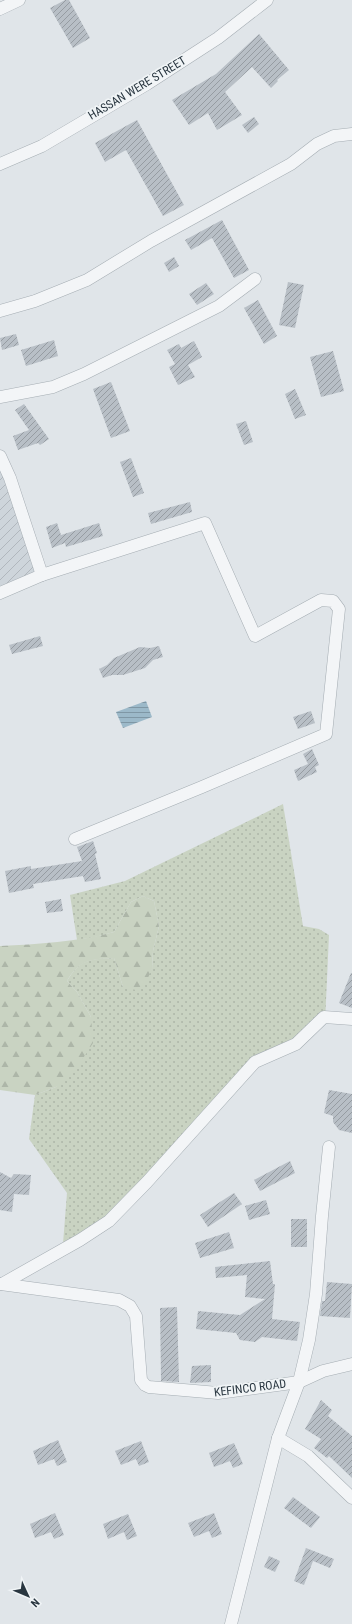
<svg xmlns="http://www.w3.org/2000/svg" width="352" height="1624" viewBox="0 0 352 1624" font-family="'Roboto Condensed',sans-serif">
<defs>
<pattern id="industrial-furrows" width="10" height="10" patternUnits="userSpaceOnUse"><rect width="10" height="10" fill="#ced5db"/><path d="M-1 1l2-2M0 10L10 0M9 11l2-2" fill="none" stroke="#b1b7bd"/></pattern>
<pattern id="grass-dots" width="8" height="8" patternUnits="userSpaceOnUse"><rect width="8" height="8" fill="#c9d3c2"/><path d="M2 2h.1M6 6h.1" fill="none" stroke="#adb6a8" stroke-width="1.8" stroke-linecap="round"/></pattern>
<pattern id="forest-firs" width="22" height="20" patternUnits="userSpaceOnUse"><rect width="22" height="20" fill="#c9d3c2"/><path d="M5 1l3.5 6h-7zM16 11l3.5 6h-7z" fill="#adb6a8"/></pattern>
<pattern id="water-rules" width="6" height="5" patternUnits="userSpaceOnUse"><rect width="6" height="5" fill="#9cb9c9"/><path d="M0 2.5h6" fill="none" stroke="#7f97a5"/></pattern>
<pattern id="building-hatch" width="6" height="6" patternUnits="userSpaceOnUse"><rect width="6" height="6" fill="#b8bfc6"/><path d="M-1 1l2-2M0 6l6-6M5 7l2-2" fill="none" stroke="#969ca2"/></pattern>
</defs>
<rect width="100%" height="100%" fill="#e0e5e9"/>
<!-- industrial -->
<polygon fill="url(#industrial-furrows)" points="0,464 44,576 0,594"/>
<!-- grass -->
<path fill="url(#grass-dots)" d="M283,804L303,926L319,929L329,935L325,1023L257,1066L113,1222L62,1256L67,1193L29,1139L35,1095L56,1087L91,1017L77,992L67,981C80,959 90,959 114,958L123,987L152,969L153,951L159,926L154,901L143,896L131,902L114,932L95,937L77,940L70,895L125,881Z"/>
<!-- forest -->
<path fill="url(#forest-firs)" d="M143,896L154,901L159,926L153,951L152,969L146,982L136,990L123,987L114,958C91,959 79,960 67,981L77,992L91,1017L93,1043L78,1066L56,1087L35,1095L0,1090V946C38,944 77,942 114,932L131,902Z"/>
<!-- water -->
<polygon fill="url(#water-rules)" points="146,701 152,717 123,728 116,712"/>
<!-- building -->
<g fill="url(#building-hatch)">
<polygon points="65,0 69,0 90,38 73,48 50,8"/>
<polygon points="259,34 289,70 277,80 278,81 271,88 252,67 225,92 242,115 217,130 208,113 189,125 172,100 216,74"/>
<polygon points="254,117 259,124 248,133 242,125"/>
<polygon points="137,120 184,205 163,216 126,150 105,162 95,143"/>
<polygon points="222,220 249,270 234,278 212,238 191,250 185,240"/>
<polygon points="174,257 179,266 169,272 164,263"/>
<polygon points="288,282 304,285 295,328 279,325"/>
<polygon points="206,283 214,294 197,305 189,294"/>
<polygon points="258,300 277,336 264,344 244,308"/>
<polygon points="16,334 19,345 2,350 0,338"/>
<polygon points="54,340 58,356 26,366 21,350"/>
<polygon points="194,341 202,357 188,365 195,377 178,385 169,367 175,364 167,350 179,344 181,348"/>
<polygon points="333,351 344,391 321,397 310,357"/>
<polygon points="111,382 130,431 111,438 93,389"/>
<polygon points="295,389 306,415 295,419 285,394"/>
<polygon points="24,404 49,439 40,445 38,443 18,450 13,436 29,430 15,410"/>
<polygon points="246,421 253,442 244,445 236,424"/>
<polygon points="131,458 144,493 133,497 120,462"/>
<polygon points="190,502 192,512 151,524 148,513"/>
<polygon points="57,523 61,535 99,523 103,536 66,547 65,543 52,548 46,527"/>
<polygon points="40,636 43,646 12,654 9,645"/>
<polygon points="159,646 163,657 153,660 145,668 123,675 112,675 103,678 99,669 107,665 114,658 140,647 150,648"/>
<polygon points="311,711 315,723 298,729 293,717"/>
<polygon points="312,749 319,765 315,767 317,772 298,781 294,770 308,764 303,754"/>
<polygon points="93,841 97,853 95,854 101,879 85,882 83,876 33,884 34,888 9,893 5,871 31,866 31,869 82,861 77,847"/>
<polygon points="61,899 63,911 47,913 45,902"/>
<polygon points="351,973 352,973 352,1008 339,1003"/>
<polygon points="329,1090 352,1094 352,1133 339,1130 333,1122 333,1116 324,1113"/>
<polygon points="290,1161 295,1173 260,1191 254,1180"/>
<polygon points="0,1172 11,1178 14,1174 31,1175 29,1195 14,1194 12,1212 0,1210"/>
<polygon points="234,1193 242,1204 208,1227 200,1215"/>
<polygon points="266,1200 270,1214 249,1220 245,1206"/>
<rect x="291" y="1219" width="16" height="28"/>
<polygon points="229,1232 234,1248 200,1258 195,1243"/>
<polygon points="270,1261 273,1284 275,1284 272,1319 300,1322 297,1341 262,1337 255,1342 240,1340 236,1333 196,1329 198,1311 240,1315 265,1299 245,1297 247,1275 216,1278 215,1267"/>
<polygon points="327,1282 352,1284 350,1318 320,1316 322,1301 325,1301"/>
<polygon points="177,1307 179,1382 161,1381 160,1308"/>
<polygon points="211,1365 211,1382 190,1383 192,1366"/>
<polygon points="321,1400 332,1410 328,1416 352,1436 352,1478 329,1456 327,1458 314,1448 321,1439 305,1429"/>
<polygon points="58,1440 67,1462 57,1466 54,1459 38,1465 33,1451"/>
<polygon points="141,1441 149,1462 139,1466 136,1459 121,1465 115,1451"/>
<polygon points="234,1443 243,1464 233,1468 230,1461 214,1467 209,1453"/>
<polygon points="293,1497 320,1517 311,1528 284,1508"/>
<polygon points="55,1513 64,1535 54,1539 51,1532 35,1538 30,1524"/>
<polygon points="214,1513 222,1534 212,1538 209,1531 194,1537 188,1523"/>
<polygon points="128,1514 137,1536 127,1540 124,1532 108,1539 103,1524"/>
<polygon points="306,1548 334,1559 330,1568 313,1561 304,1585 294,1581"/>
<polygon points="269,1556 280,1561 275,1572 264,1567"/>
</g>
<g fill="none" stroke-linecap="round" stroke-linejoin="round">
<defs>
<g id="street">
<polyline points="0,9 19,0"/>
<polyline points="0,164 42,146 147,84 218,38 267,0"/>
<polyline points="0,311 35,301 87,280 151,241 291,164 317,144 334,136 352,134"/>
<polyline points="0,397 53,387 84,374 219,306 255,279"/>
<polyline points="0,456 10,478 42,575"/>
<polyline points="0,593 42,575 205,523 255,636 321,600 333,601 339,609 326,734 202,787 75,839"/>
<polyline points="0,1284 119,1300 130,1306 136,1316 141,1380 145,1385 149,1387 218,1393 299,1382 323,1371 352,1364"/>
<polyline points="2,1284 80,1240 109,1221 147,1182 255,1062 296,1044 324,1017 352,1019"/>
<polyline points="278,1438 308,1456 352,1498"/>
<polyline points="231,1624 278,1438 299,1382 309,1340 316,1294 322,1216 329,1147"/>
</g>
</defs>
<!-- street casing -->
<use href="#street" stroke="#a5adb3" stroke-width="13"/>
<!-- street -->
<use href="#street" stroke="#f3f5f7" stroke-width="12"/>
</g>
<g text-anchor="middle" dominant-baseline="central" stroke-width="3.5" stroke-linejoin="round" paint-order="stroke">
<!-- street labels -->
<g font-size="12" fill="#293640" stroke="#f0f4f6">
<text transform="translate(137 88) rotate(-31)">HASSAN WERE STREET</text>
<text transform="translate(250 1388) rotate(-7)">KEFINCO ROAD</text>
</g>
</g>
<!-- north arrow -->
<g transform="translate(28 1596) rotate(134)" stroke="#f0f4f6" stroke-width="3" paint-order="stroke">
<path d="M0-3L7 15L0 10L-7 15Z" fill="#293640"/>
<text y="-6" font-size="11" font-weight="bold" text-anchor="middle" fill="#293640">N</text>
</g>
</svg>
